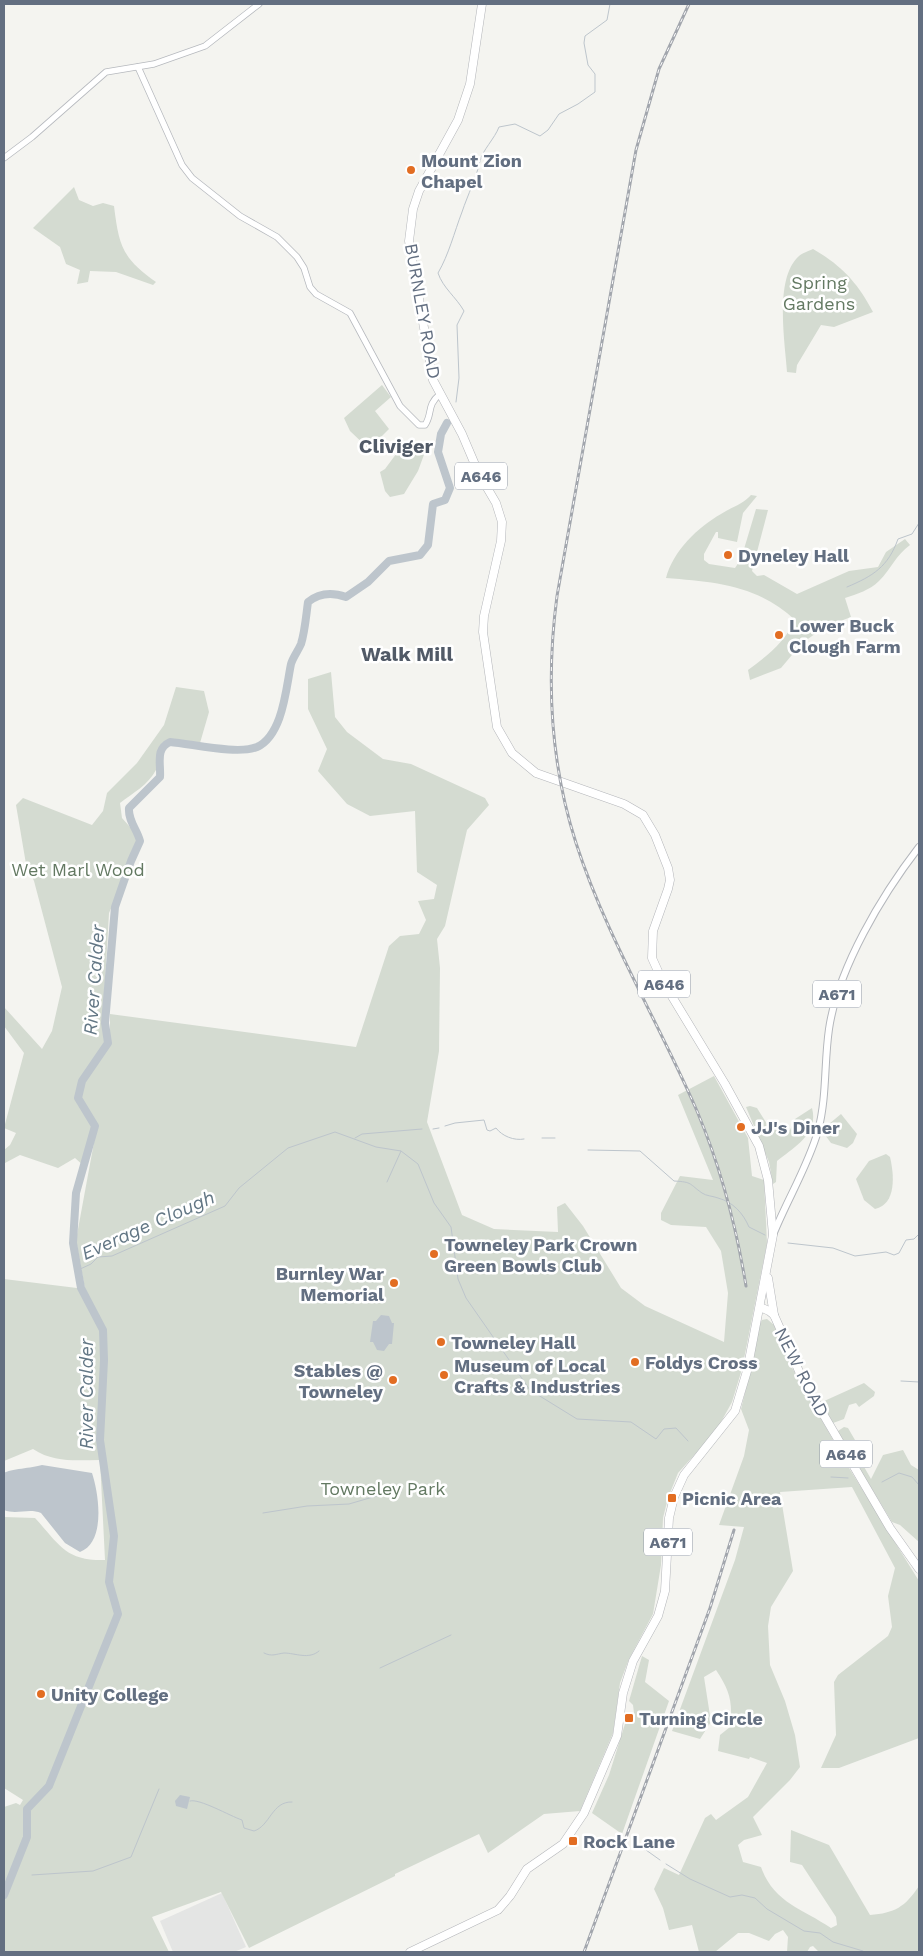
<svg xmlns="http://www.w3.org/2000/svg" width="923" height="1956" viewBox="0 0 923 1956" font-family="'Work Sans',sans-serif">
<rect width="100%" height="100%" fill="#f4f4f0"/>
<!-- built -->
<polygon fill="#e4e5e4" points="222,1893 246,1947 234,1952 173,1952 160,1921"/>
<!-- green -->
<g fill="#d4dbd1">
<path d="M74,187L79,200L93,206L103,203L114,206C119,246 122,258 156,282L153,285L116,272L90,271L88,282L77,284L80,270L66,264L60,247L33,228Z"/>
<path d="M813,249C841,265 858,283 873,312L834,327L821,325L797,365L796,373L787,372C785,342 774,278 799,256C802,253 809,251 813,249Z"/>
<polygon points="382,385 391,397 375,411 389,429 369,449 350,431 344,418"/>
<polygon points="405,442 420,446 425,452 418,471 404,494 390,497 385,491 380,472 385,469"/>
<path d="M751,495L757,496L743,513L737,542L718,538V532H716L704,554V560L709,564L735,568L741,559L756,509L768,510L752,571L757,576L764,575L797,594L849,571L878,567L886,552L905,539L910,545C896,555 891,569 879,581C870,590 857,594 845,598L851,617L825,627L802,643L781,668L750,680L748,670C767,656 785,642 795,620C758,585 715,582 666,578C673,551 698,527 721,514C732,507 743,504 751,495Z"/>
<path d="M331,672L335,717L347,732L383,759L411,764L485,798L489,805L467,830L445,926L437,939L440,968L439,1051L427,1122L462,1215L494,1229L558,1232L557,1207L565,1203L583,1226L621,1288L645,1306L724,1342L728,1293L721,1251L706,1227L671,1225L661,1220V1213L680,1176L713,1180L678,1095L714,1076L748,1138L752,1176L764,1180L767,1243L742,1369L732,1402L716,1431L678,1473L668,1498L663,1518L661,1565L653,1614L629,1659L620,1683L613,1733L580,1811L544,1814L488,1853L479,1834L395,1874V1876L249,1948L221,1892L152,1917L169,1952H4V1807L16,1803L20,1805L23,1800L4,1788V1517L35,1518C60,1545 65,1561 105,1560L100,1460C76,1460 54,1463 33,1449L4,1461V1279L85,1289L76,1240L97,1126L80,1099L83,1082L110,1042V1014L356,1047L389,946L400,936L419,934L426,920L418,901L434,899L437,885L417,872L415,811L370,816L347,804L318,771L327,749L308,709V679Z"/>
<path d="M176,687L204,691L209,712L200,743L172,740L162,743C158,751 159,765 156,770C148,785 133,793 120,803L122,818L137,835L138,846L109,913L103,1017L106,1043L79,1080L76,1099L93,1127L84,1166L75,1158L58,1168L20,1155L5,1163L4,1150L10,1145L16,1133L4,1128L24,1053L4,1026V1007L42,1049L52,1031L62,987L34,881L26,864L16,805L23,798L92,825L103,811L107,793L137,763L164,725Z"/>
<path d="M750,1106L757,1108L767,1124L781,1133L790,1130L795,1119L812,1108C819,1134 794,1147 777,1161L776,1182L773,1184L769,1162L746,1107Z"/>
<polygon points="841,1114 857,1134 853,1143 847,1148 831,1143 825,1135 829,1124"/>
<path d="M886,1154L890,1157C894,1174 897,1204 875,1209L864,1200L856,1179L869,1161Z"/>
<path d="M767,1319L774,1325L791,1366L849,1468L919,1581V1738L839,1768H821L836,1735L834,1682L838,1675L888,1636L892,1627L888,1596L895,1568L852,1487L780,1492L793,1571L771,1607L768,1626L770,1665L785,1701L795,1735L800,1767L790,1780L753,1817L762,1835L744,1840L738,1845L743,1862L761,1867C774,1903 802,1908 831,1928L837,1925L836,1917L802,1865L790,1862L791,1830L829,1845L870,1915C895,1913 905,1907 919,1886V1952H819L813,1946L810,1947L807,1952H787L788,1937L783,1930L775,1934L769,1941L749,1933H738L715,1952H699L692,1925L669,1930L663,1908L654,1889L664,1868L679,1875L705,1818L711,1814L716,1820L748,1797L767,1763L750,1757L749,1759L718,1751L720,1735L730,1727C733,1702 730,1691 716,1670L704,1677L711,1722L700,1739L672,1731L735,1560L744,1527L719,1525L744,1456L749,1430L741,1409L754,1356L759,1325L762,1320Z"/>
<polygon points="864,1383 875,1392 874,1396 859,1407 856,1403 849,1405 844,1419 833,1423 822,1402"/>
<polygon points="844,1427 848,1428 855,1440 859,1458 871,1479 883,1455 903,1450 911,1465 919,1470 919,1542 900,1525 892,1522 841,1438 838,1431"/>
<polygon points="642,1656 649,1660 645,1682 669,1701 622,1834 592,1813 609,1775 625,1724 634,1713 633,1705 629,1701"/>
</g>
<!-- water -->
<g fill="#bdc5cc">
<polygon points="381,1315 389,1316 392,1323 394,1323 392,1344 389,1344 384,1351 377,1350 373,1342 370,1342 373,1321 376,1321"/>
<path d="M42,1465L92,1473C99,1494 106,1542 80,1552L65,1543L41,1513C29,1508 16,1515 4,1510V1473C10,1469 32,1468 42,1465Z"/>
<polygon points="180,1795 190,1797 187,1809 176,1806 175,1801"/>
</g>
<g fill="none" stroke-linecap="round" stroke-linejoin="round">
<!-- stream -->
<g stroke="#bdc5cc" stroke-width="1">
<path d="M456,402L459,378L457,325L464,311C456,297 443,288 438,273C449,254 454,233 462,212C468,194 476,179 480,161C482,151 495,138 499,127L515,124L540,136L548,130L559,114L578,104L595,92V74L588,65L584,43L585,36L607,20L610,4"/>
<path d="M847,587C873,576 888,567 898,539L912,534L919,523"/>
<path d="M445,1126L455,1123L484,1120L487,1130L490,1131L496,1128C502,1136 514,1141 524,1139"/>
<polyline points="433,1129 439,1128"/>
<polyline points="355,1138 362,1134 422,1129"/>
<polyline points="542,1138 555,1138"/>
<path d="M588,1150L640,1151L674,1181C693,1182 689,1184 702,1193C706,1196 713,1196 718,1198C733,1202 743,1213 749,1227L765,1235"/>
<polyline points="401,1151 418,1164 434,1203 451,1227 458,1279 466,1298 530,1390 577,1419 631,1422 656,1439 664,1429 676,1428 688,1441"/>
<polyline points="788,1243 833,1248 855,1256 886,1252 894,1255 899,1253 906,1240 914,1239 919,1234"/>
<polyline points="78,1270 91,1264 98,1257 112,1256 225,1206 239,1188 288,1148 335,1132 376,1147 401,1151 387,1182"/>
<polyline points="901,1381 919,1382"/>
<polyline points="831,1477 848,1478"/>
<polyline points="882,1482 899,1473 912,1477 919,1485"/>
<polyline points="263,1513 307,1506 349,1504 390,1492 401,1492"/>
<path d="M264,1653C272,1657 276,1654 284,1653C295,1653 309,1660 319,1651"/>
<polyline points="380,1668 451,1635"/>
<path d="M190,1801C199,1798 230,1816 242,1820L244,1828L254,1831C270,1826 272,1801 292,1802"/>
<polyline points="646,1850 660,1860"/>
<polyline points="666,1864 690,1879 730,1897 742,1895 755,1898 767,1909 804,1931 820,1933 833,1942 863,1951"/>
<polyline points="32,1875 93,1871 131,1857 159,1789"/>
<polyline points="870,1952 871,1952"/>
</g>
<!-- river -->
<path stroke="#bdc5cc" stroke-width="8" d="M4,1895L27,1837V1809L49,1786L118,1614L109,1582L114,1536L100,1440L104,1360L103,1330L81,1288L73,1243L76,1193L95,1126L78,1098L82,1081L108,1043L105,1023L115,907L131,861L140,841C137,829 128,821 129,808L160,777C161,763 155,749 170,742C193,744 238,755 257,747C283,735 286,688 291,664C293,657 298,651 301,644C305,631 306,616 308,602C319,593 332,592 346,597L368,582L389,561L420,555L428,545L433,504L445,500L450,488L438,452L441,434L447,423"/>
<defs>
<g id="secondary">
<path d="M138,67L182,165L192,178L240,216L277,237L297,257L304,268L310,287L316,294L350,313L400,406L419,425H425C433,413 426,406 440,394"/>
<polyline points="4,158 32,137 106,72 154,64 205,46 259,4"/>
</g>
<path id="primary" d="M773,1235C787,1200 808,1166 818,1131C827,1097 824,1063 829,1029C838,968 882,895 919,847"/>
<g id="highway">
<polyline points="768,1278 774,1315"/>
<polyline points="760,1307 769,1311 774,1315 802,1378 890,1528 919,1569"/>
<polyline points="410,1952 498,1910 510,1896 527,1869 563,1844 584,1813 617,1736 623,1693 633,1661 658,1616 665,1591 669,1518 674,1497 684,1475 735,1411 747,1371 773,1235 768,1180 759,1146 725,1084 662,980 652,958 653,931 668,889 670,880 668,868 655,835 643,815 624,804 536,773 512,753 497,727 483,632 484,616 501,541 502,522 496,503 479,474 462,434 433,380 409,241 413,209 419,191 458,120 470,84 482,4"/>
</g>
</defs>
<!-- secondary casing -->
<use href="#secondary" stroke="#b6b9be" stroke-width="7"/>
<!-- primary casing -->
<use href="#primary" stroke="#b4b7bc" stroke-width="8"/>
<!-- highway casing -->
<use href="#highway" stroke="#b4b6ba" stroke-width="9"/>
<!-- secondary -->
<use href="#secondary" stroke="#fff" stroke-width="5.5"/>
<!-- primary -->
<use href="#primary" stroke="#fff" stroke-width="6"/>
<!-- highway -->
<use href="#highway" stroke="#fff" stroke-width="8"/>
<defs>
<g id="rail">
<path d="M689,4L659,69L636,150L557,596C546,679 550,762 576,843C606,936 658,1021 697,1111C721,1168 736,1225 746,1286"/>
<polyline points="584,1952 710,1608 734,1530"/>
</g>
</defs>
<!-- rail casing -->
<use href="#rail" stroke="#a2a6ad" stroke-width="3"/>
<!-- rail -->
<use href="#rail" stroke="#fff" stroke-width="1" stroke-dasharray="4" stroke-linecap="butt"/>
</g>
<!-- markers -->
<g fill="#e26d22" stroke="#fff" stroke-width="2">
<circle cx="411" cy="170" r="5"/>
<circle cx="728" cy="555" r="5"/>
<circle cx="779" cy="635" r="5"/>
<circle cx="741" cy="1127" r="5"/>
<circle cx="434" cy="1254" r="5"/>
<circle cx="394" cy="1283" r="5"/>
<circle cx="441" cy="1342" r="5"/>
<circle cx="635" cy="1362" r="5"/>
<circle cx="444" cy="1375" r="5"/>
<circle cx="393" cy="1380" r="5"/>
<rect x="667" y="1493" width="10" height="10" rx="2.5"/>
<circle cx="41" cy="1694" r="5"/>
<rect x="624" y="1713" width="10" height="10" rx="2.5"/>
<rect x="568" y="1836" width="10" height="10" rx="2.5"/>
</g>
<g text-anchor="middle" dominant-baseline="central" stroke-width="5" stroke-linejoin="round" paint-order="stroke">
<!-- shield labels -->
<g fill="#fff" stroke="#929aa7" stroke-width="1">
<rect x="455" y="462.5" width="52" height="27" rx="4"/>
<rect x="638" y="970.5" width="52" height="27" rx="4"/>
<rect x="813" y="980.5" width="48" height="27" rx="4"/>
<rect x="820" y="1440.5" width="52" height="27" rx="4"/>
<rect x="644" y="1528.5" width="48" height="27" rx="4"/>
</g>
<g font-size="16" font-weight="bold" fill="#636f81">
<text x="481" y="476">A646</text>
<text x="664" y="984">A646</text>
<text x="837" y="994">A671</text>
<text x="846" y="1454">A646</text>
<text x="668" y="1542">A671</text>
</g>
<!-- poi labels -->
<g font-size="18" font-weight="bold" fill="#636f81" stroke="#fff" text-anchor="start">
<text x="421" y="160">Mount Zion<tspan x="421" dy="21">Chapel</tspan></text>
<text x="738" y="555">Dyneley Hall</text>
<text x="789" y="625">Lower Buck<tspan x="789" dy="21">Clough Farm</tspan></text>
<text x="751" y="1127">JJ's Diner</text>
<text x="444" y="1244">Towneley Park Crown<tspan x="444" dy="21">Green Bowls Club</tspan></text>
<text x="384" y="1273" text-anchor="end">Burnley War<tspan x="384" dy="21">Memorial</tspan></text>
<text x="451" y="1342">Towneley Hall</text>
<text x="645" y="1362">Foldys Cross</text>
<text x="454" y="1365">Museum of Local<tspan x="454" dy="21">Crafts &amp; Industries</tspan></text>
<text x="383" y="1370" text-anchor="end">Stables @<tspan x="383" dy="21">Towneley</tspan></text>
<text x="682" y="1498">Picnic Area</text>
<text x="51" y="1694">Unity College</text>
<text x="639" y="1718">Turning Circle</text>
<text x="583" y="1841">Rock Lane</text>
</g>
<!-- park labels -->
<g font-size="18" fill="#637962" stroke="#fff">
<text x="819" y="282">Spring<tspan x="819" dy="21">Gardens</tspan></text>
<text x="78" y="869">Wet Marl Wood</text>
<text x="383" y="1488">Towneley Park</text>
</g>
<!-- street labels -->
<g font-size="18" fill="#636f81" stroke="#fff">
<text transform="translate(423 311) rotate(80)">BURNLEY ROAD</text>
<text transform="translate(802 1372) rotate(63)">NEW ROAD</text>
</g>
<!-- water labels -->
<g font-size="19" font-style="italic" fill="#637785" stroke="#fff">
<text transform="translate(94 980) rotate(-86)">River Calder</text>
<text transform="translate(148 1225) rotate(-24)">Everage Clough</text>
<text transform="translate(86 1394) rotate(-90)">River Calder</text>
</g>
<!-- quarter labels -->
<g font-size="20" font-weight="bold" fill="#515a67" stroke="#fff">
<text x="396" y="446">Cliviger</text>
<text x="407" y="654">Walk Mill</text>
</g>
</g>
<!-- border -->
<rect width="923" height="1956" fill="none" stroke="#636f81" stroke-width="10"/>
</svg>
